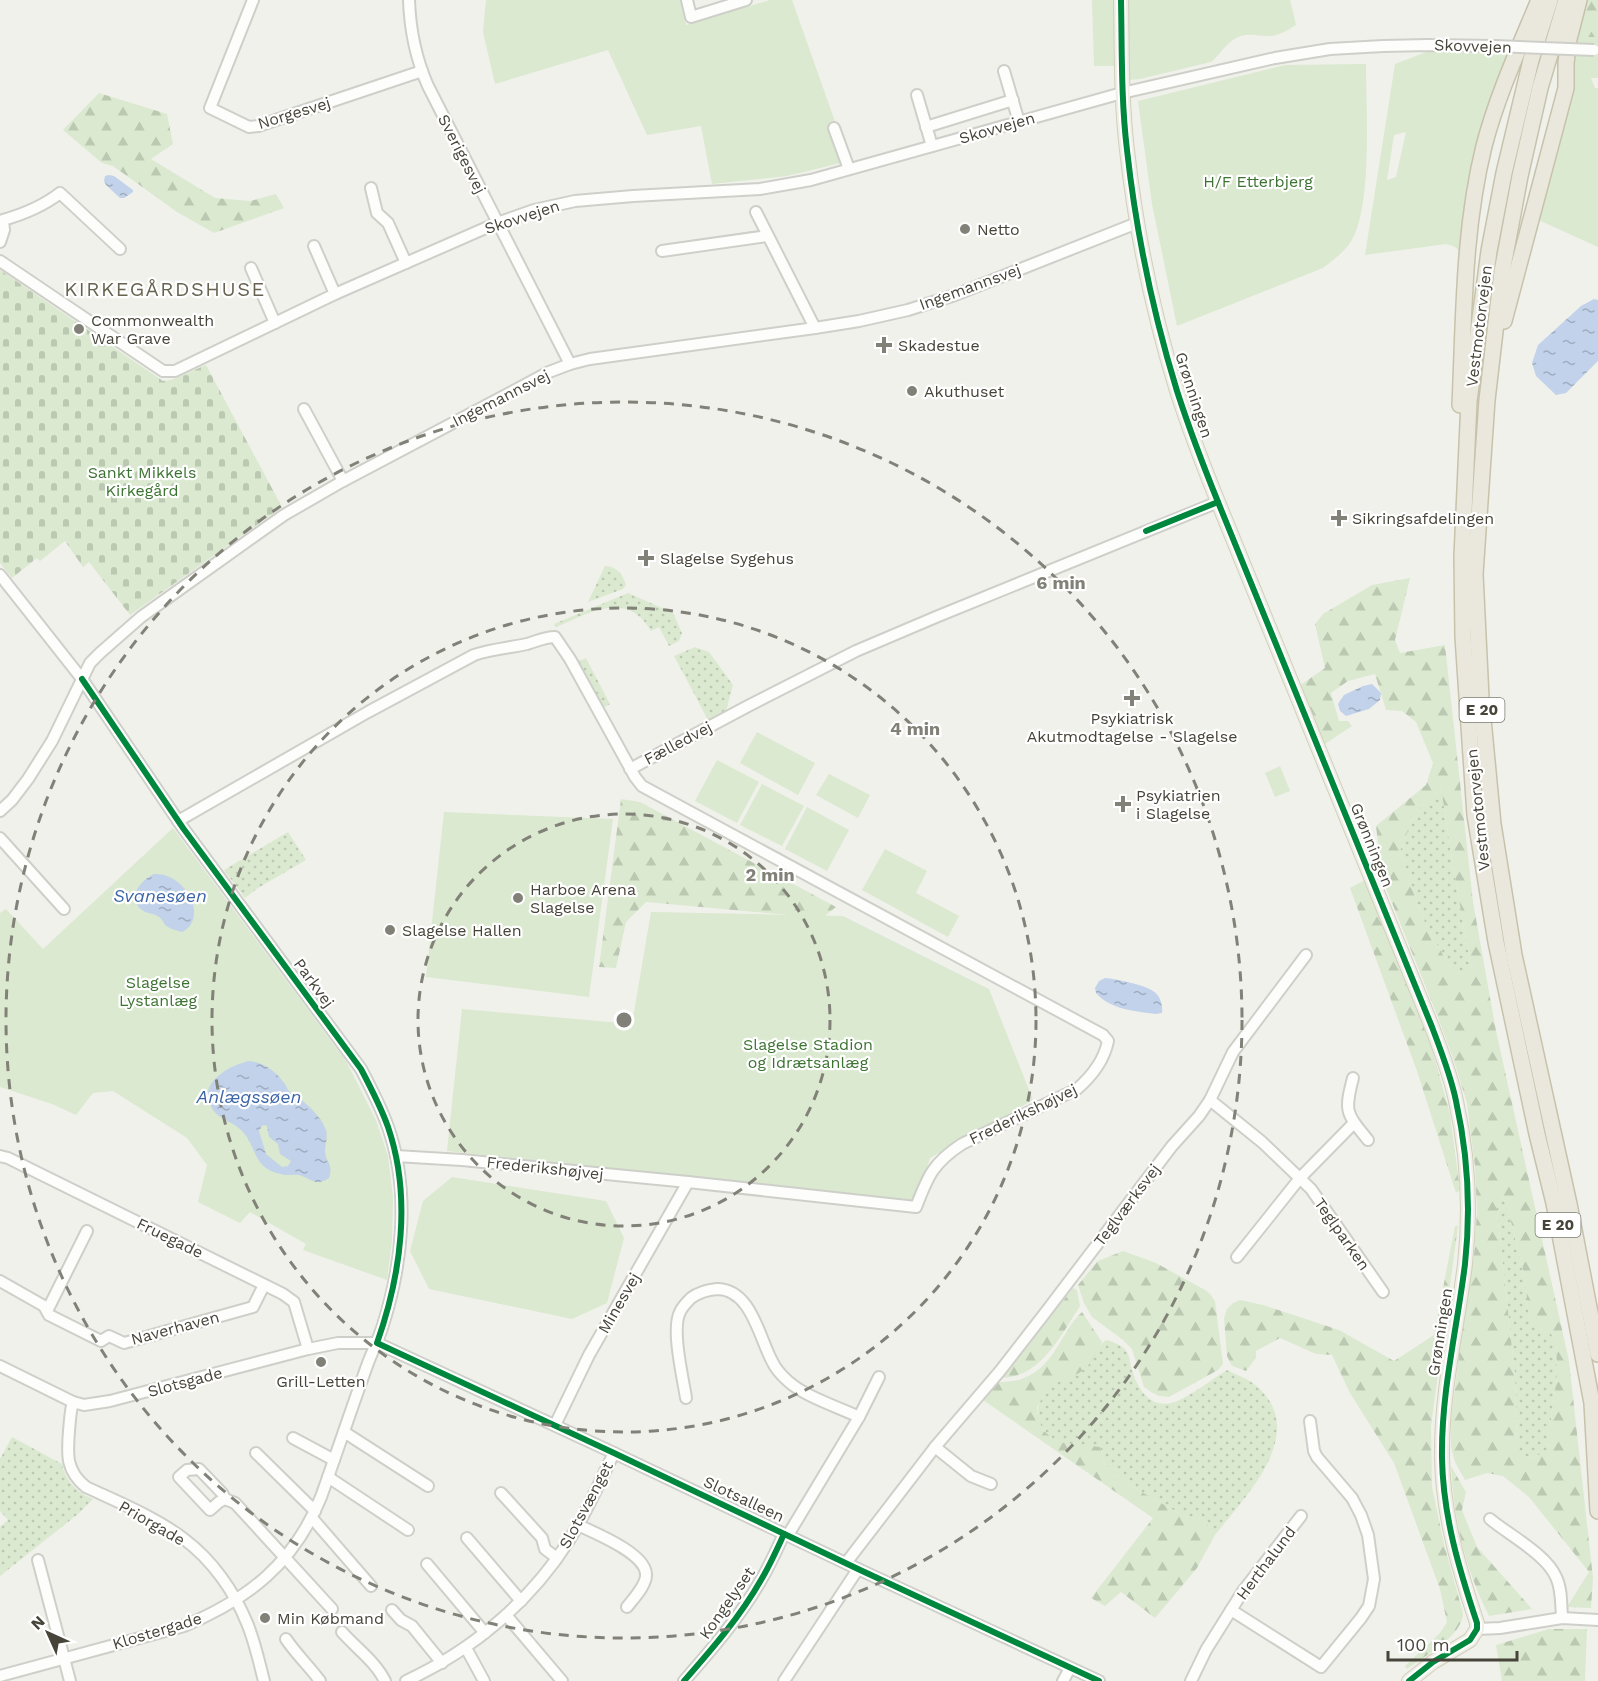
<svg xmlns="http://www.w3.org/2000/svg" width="1598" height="1681" viewBox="0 0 1598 1681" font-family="'Work Sans',sans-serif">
<defs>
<pattern id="grass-dots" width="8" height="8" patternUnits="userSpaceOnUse" patternTransform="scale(1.5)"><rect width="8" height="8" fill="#dae9cf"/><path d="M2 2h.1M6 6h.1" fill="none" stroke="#bcc9b2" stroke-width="1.8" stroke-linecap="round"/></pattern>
<pattern id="forest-firs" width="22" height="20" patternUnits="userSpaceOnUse" patternTransform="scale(1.5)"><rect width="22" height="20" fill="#dae9cf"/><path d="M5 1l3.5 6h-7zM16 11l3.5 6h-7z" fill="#bcc9b2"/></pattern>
<pattern id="cemetery-stones" width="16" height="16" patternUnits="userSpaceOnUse" patternTransform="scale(1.5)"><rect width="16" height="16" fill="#dae9cf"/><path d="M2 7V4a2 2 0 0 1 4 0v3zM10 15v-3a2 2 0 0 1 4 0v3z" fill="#bcc9b2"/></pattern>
<pattern id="water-ripples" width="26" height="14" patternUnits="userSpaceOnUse" patternTransform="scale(1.5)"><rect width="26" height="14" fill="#c1d2ea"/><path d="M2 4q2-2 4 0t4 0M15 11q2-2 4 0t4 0" fill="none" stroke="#9facbf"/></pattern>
</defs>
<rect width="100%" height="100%" fill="#f1f1ec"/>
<!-- grass -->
<g fill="url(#grass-dots)">
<path d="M605,566C617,567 622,573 626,585L623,589L588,602Z"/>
<path d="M628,593L673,613L682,633L679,641L669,646L659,627L651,631C627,589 589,613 556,627L554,624Z"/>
<polygon points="695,647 709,652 733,685 726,711 708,720 674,656"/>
<polygon points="586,658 610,704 601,709 575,659 582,660"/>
<polygon points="1441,788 1454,871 1471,968 1461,974 1455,971 1449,966 1420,913 1400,851 1415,812"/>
<polygon points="288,832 306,860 258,888 245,898 224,870"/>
<polygon points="1501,1196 1506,1202 1525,1277 1529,1319 1541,1330 1551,1333 1556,1342 1557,1375 1547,1450 1539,1455 1527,1458 1517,1451 1515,1376 1497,1211 1497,1198"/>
<path d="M1107,1340C1115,1343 1122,1345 1127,1352C1130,1357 1130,1364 1132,1370C1138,1390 1151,1410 1175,1402C1192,1395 1211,1380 1227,1370C1237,1375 1251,1380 1259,1388C1308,1435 1245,1497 1215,1535L1203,1519L1184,1516L1124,1482L1105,1464L1100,1447C1088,1446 1069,1446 1058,1442C1054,1441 1050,1436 1047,1433C1029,1418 1039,1394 1056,1383C1064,1377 1074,1376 1081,1371C1093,1363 1095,1345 1107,1340Z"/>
<path d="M12,1437L62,1464C65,1481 78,1493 93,1499L78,1514L0,1576V1527L8,1520L0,1511V1459Z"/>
</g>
<!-- forest -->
<g fill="url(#forest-firs)" fill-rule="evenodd">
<polygon points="1586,0 1598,0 1598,37 1578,37"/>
<polygon points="99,93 167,114 173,144 151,159 215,198 250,201 276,194 284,208 214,233 177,212 113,166 102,163 63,130"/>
<path d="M1410,578L1395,640L1400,653L1445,645L1473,902L1496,1031L1569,1361L1593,1578L1591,1608L1567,1607L1589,1572L1529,1497L1503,1476L1487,1473L1465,1480L1455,1462L1451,1447V1419L1460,1347L1474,1255L1477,1211L1475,1167L1467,1103L1454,1061L1437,1015L1382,878L1376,826L1426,785L1433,763L1416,722L1402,711L1386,710L1375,674L1348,681L1331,693L1339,721H1348L1352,726L1325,744L1299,686L1325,668L1315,624L1323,614L1372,585ZM1441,788L1454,871L1471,968L1461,974L1455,971L1449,966L1420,913L1400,851L1415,812ZM1501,1196L1506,1202L1525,1277L1529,1320L1541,1330L1551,1334L1556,1342L1557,1375L1547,1449L1539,1455L1527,1458L1517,1450L1515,1376L1497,1211V1198Z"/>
<polygon points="621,799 640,802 836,907 822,918 646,902 626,922 616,968 599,967"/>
<polygon points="1365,880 1432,1048 1450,1114 1460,1190 1456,1193 1417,1071 1350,888"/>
<path d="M1455,1226H1458L1431,1426L1432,1487L1444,1544L1463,1613C1463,1636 1424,1656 1407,1669L1405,1666L1440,1633L1447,1622L1440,1589L1394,1463L1350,1393L1332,1355L1316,1354L1280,1338L1256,1351V1358L1246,1371L1232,1366L1227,1356L1224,1318L1227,1309L1233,1303L1240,1300L1263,1305L1339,1330L1394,1361L1434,1335Z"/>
<polygon points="1123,1251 1156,1263 1205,1290 1210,1294 1215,1301 1223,1364 1218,1370 1169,1397 1159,1396 1151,1392 1144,1387 1132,1349 1123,1340 1092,1317 1084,1303 1078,1285 1098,1261"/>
<path d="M1073,1288L1077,1290L1080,1306C1061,1335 1042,1376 1003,1378Z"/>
<path d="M1082,1312L1102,1342L1088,1366L1079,1373L1056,1383L1045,1393L1037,1407L1038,1419L1044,1431L1057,1442L1100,1447L1105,1464L1124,1482L1184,1516L1203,1519L1215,1535L1197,1568L1155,1618L1121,1592L1105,1606L1091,1598L1153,1518L983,1400L997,1383C1006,1381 1016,1382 1024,1378C1055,1366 1060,1333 1082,1312Z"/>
<path d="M1451,1466L1466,1492L1462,1510L1477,1547L1532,1609L1489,1616C1464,1566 1454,1521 1451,1466Z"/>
<polygon points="1549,1629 1587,1629 1585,1681 1502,1681 1496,1645"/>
</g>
<!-- cemetery -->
<polygon fill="url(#cemetery-stones)" points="0,270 163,381 171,380 206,365 282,507 130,615 89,562 83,567 65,541 40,561 37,558 12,578 0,563"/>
<!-- green -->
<g fill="#dae9cf" fill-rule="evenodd">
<polygon points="486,0 681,0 686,25 770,0 792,0 849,161 787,176 712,184 701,126 647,135 608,50 495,84 483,32"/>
<path d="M1092,0H1290L1296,25C1288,30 1279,36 1269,36C1258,36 1246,32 1236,38C1226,43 1220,55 1211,62L1140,79L1118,81L1115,66H1094Z"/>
<polygon points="1572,37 1598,37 1598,78 1591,78 1595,88 1598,88 1598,247 1534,218"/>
<path d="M1429,51L1512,55L1471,173L1461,235V257C1460,248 1454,246 1446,244L1365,255L1395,64ZM1406,132L1396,177L1387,180L1394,135Z"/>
<path d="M1366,64C1366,107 1373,209 1350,243C1343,253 1332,261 1323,268L1177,326L1152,204L1138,101L1285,65Z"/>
<polygon points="757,732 815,763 798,795 740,763"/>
<polygon points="717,760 759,782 737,823 695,801"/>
<polygon points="1280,766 1290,791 1275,797 1265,773"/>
<polygon points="829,774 870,795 858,818 816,795"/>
<polygon points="762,784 804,806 782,846 740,825"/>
<polygon points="807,807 849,830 827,871 785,849"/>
<polygon points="444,812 613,819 589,997 426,977"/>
<polygon points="173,828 346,1061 376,1120 388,1156 393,1197 392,1240 387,1280 303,1250 306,1244 250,1212 240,1223 198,1202 207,1165 187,1138 113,1091 93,1093 76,1115 52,1104 0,1087 0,913 6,909 43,949"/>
<polygon points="885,849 927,871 916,893 959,916 948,937 862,890"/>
<polygon points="651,912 843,916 989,989 1033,1100 930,1158 915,1204 447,1151 462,1009 632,1024"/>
<polygon points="452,1177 606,1201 624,1238 607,1303 572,1319 429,1289 410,1251 423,1201"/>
</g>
<!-- water -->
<g fill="url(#water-ripples)" fill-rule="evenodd">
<polygon points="109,175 114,176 133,190 133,192 124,198 120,198 106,185 104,181 105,176"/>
<polygon points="1594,299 1598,300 1598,361 1566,393 1556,395 1536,376 1532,363 1538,345 1581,306"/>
<polygon points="1372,684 1381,693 1380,700 1369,709 1346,716 1340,711 1338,704 1344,695 1363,686"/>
<path d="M154,874C185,872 210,918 182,932C176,930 170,929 165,925C164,923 162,919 159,917C154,913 147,914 142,910C126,898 141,880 154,874Z"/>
<path d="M1105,978C1116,979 1145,985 1153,991C1160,995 1163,1005 1162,1013L1156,1014C1135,1011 1111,1010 1096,993L1095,988L1099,981Z"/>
<path d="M249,1061C263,1062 277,1072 284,1083C286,1085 287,1089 289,1091C293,1096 300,1098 304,1102C311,1108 322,1119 325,1128C329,1136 325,1143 325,1151C325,1162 334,1163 329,1178C314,1187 313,1179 299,1175C293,1174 286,1176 281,1174C252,1168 257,1146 242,1131C234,1122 220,1120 213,1110C195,1084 228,1066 249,1061ZM264,1125L267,1126L269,1137L278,1144L280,1154L291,1161L288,1166L282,1167L266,1154L259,1131L262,1126Z"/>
</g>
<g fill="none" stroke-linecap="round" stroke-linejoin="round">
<defs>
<g id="minor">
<polyline points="253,0 210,108 249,127 258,126 422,71"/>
<path d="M409,0C410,30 416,59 428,86L570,364"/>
<polyline points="687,0 691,17 746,0"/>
<polyline points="1004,71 1019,122"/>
<polyline points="917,95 932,146"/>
<polyline points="926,127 1013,100"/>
<polyline points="834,128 849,169"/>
<polyline points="371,188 377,213 388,223 406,263"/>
<polyline points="756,212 815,328"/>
<path d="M0,242L4,230L3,220C24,214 42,207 60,193L120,249"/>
<polyline points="314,246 335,294"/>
<polyline points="662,251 767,236"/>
<polyline points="0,261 163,371 175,371 335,294 497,223 534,210 575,201 633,196 760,189 811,180 1122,93 1275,58 1330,49 1383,46 1428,45 1495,46"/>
<polyline points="251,268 275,323"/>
<polyline points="304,409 343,481"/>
<path d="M0,575L82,679L183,828L361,1069C371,1088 381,1107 388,1127C410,1190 403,1262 383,1325C379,1338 373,1350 368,1363C352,1407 337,1452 321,1497C294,1563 249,1599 184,1626L0,1676"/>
<polyline points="630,769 750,705 856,651 936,617 1218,502"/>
<polyline points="0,811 12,800 28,779 52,741 90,663 100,653 141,617 284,515 343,481 508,394 549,372 570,364 590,359 815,328 859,321 908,310 955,295 1137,223"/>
<path d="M178,821L368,712L474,655C491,649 509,648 527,644C537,641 545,637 555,637L570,659L635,777L642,786L1103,1035L1108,1041C1104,1061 1092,1076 1077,1089L962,1144C933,1163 928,1176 916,1207L688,1182L462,1160L396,1156"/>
<polyline points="0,838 64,909"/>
<path d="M1353,1078C1344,1112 1346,1113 1368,1140"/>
<polyline points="1210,1100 1262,1142 1311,1189 1383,1292"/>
<polyline points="0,1156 8,1158 283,1294 294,1302 308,1349"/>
<polyline points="1237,1257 1300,1178 1354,1123"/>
<polyline points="0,1281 44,1306 49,1315 101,1341 109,1336 124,1343 253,1307 264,1285"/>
<polyline points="47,1311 87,1231"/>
<polyline points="0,1366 73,1402 84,1405 110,1401 308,1349 338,1343 377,1343 614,1453 858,1569 1099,1681"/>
<path d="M686,1398C683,1378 671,1329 680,1312C682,1307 687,1302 691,1298C699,1292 707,1290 717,1289C751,1289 759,1337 772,1361C776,1370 782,1376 789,1382C806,1397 838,1407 859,1417"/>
<path d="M73,1402C70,1412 70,1421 69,1431C67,1455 66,1471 86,1487C118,1502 157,1518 184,1539C212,1560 234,1591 247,1623C255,1642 259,1662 264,1681"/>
<polyline points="555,1425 589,1355 688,1182"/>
<polyline points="344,1432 428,1486"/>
<polyline points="293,1438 334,1460"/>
<polyline points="935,1447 971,1476 991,1484"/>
<polyline points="256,1453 315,1511"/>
<polyline points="328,1477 408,1530"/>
<polyline points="501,1493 542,1538 545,1549 557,1558"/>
<polyline points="225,1499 222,1493 199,1469 187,1470 179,1477 210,1510 219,1502 225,1499 235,1503 332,1609"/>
<polyline points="312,1518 371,1586"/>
<path d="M1490,1519C1509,1535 1546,1554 1556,1577C1562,1589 1561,1605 1562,1618"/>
<path d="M578,1525C595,1533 645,1553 646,1574C647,1585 633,1599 627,1607"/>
<polyline points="788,1535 859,1417 879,1377"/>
<polyline points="467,1538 521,1601"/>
<polyline points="38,1560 70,1681"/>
<polyline points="846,1563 935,1447 1000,1371 1045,1313 1172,1146 1199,1116 1210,1100 1233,1052 1306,955"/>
<polyline points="427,1564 485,1633"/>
<polyline points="392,1610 401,1620 412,1626 442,1663"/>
<polyline points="1231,1610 1321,1667 1361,1618 1369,1606 1374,1579 1368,1535 1361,1515 1352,1498 1317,1457 1314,1451 1310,1421"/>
<polyline points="506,1615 562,1681"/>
<polyline points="1477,1629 1500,1628 1562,1618 1598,1620"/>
<path d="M342,1632C356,1648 375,1661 385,1681"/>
<path d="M286,1639C296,1654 309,1666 320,1681"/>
<polyline points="466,1648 484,1681"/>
<path d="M406,1681C471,1651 529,1603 568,1542C586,1514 599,1483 614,1453"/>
<path d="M684,1681C712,1649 740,1617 761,1580C770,1565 777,1549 784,1534"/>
<polyline points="784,1681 858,1569"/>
<polyline points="1063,1681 1070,1668"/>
<polyline points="1191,1681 1206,1650 1243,1591 1301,1516"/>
</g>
<path id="major" d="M1121,0C1122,50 1121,100 1127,150C1136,231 1153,313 1177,391C1189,428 1203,465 1218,502L1432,1027C1441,1051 1451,1076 1456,1101C1468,1155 1471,1209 1465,1264C1457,1329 1441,1392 1442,1458C1443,1516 1459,1569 1477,1623V1629L1470,1640L1433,1662L1409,1681"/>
<g id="highway">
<polyline points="1550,0 1531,60 1504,173 1489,251 1469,401 1462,556 1463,637 1475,815 1496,942 1537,1134 1554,1203 1592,1403 1598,1511"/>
<polyline points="1566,0 1540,88 1520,176 1502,272 1487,400 1475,574 1481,698 1493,824 1514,955 1569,1204 1598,1354"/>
<polyline points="1504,321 1566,88 1566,63 1569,39 1579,0"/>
<path d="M1460,405C1464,318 1463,231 1484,146C1497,96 1519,48 1539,0"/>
</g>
</defs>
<!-- minor casing -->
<use href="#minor" stroke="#cfcfca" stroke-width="14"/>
<!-- major casing -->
<use href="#major" stroke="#d1cfbc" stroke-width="16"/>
<!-- highway casing -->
<use href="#highway" stroke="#c6c2ab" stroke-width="18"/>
<!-- minor -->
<use href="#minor" stroke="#fdfdfc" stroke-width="10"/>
<!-- major -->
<use href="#major" stroke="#f0efe6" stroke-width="14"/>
<!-- highway -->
<use href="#highway" stroke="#eae8dc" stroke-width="15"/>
<defs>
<polyline id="minor-bridge" points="1495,46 1594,50"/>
</defs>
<!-- minor-bridge casing -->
<use href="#minor-bridge" stroke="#cfcfca" stroke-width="14" stroke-linecap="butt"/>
<!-- minor-bridge -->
<use href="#minor-bridge" stroke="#fdfdfc" stroke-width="10"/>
<defs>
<g id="cycleway">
<path d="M1121,0C1122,50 1121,100 1127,150C1136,231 1153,313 1177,391C1189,428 1203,465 1218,502L1432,1027C1441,1051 1451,1076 1456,1101C1468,1155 1471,1209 1465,1264C1457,1329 1441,1392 1442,1458C1443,1516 1459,1569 1477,1623V1629L1470,1640L1433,1662L1409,1681"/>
<polyline points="1146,531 1218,502"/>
<path d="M82,679L183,828L361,1069C371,1088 381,1107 388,1127C412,1197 401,1275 377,1343L614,1453L858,1569L1099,1681"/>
<path d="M684,1681C712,1649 740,1617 761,1580C770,1565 777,1549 784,1534"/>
</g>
</defs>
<!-- cycleway casing -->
<use href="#cycleway" stroke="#fff" stroke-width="10"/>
<!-- cycleway -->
<use href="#cycleway" stroke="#00873e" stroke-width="6"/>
</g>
<!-- distance rings -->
<g fill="none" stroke="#828178" stroke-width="3" stroke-dasharray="10 8">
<circle cx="624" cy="1020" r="206"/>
<circle cx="624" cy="1020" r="412"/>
<circle cx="624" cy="1020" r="618"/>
</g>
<!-- markers -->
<g fill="#828178" stroke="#fff" stroke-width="2">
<circle cx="965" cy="229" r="6"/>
<circle cx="79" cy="329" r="6"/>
<path d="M881 336h6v6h6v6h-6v6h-6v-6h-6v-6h6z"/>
<circle cx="912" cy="391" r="6"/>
<path d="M1336 509h6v6h6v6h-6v6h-6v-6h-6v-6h6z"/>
<path d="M643 549h6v6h6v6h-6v6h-6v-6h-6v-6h6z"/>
<path d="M1129 689h6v6h6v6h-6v6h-6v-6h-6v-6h6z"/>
<path d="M1120 795h6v6h6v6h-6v6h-6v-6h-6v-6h6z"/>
<circle cx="518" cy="898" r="6"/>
<circle cx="390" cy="930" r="6"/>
<circle cx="321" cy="1362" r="6"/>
<circle cx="265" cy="1618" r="6"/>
</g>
<g text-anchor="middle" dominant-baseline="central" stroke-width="4.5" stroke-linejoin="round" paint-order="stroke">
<!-- shield labels -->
<g fill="#fff" stroke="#7e7c74" stroke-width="1.5">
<rect x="1459.5" y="698" width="45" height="24" rx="4.5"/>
<rect x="1535.5" y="1213" width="45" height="24" rx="4.5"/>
</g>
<g font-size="15" font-weight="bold" fill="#474439">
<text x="1482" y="710">E 20</text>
<text x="1558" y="1225">E 20</text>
</g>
<!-- street labels -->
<g font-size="16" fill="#474439" stroke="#fff">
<text transform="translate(1473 46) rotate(2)">Skovvejen</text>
<text transform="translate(294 113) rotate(-17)">Norgesvej</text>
<text transform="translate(997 128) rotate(-16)">Skovvejen</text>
<text transform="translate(462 154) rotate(63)">Sverigesvej</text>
<text transform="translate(522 217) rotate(-18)">Skovvejen</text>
<text transform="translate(970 287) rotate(-20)">Ingemannsvej</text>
<text transform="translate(1479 326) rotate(-83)">Vestmotorvejen</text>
<text transform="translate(1194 395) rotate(72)">Grønningen</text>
<text transform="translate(501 398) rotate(-27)">Ingemannsvej</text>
<text transform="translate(678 743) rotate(-28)">Fælledvej</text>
<text transform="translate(1478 810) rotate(-96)">Vestmotorvejen</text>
<text transform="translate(1372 845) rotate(68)">Grønningen</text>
<text transform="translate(314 983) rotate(54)">Parkvej</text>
<text transform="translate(1023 1114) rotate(-26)">Frederikshøjvej</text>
<text transform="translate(545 1168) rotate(6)">Frederikshøjvej</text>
<text transform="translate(1127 1205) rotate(-53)">Teglværksvej</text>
<text transform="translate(1342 1234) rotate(55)">Teglparken</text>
<text transform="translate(170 1238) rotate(26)">Fruegade</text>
<text transform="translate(619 1303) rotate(-60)">Minesvej</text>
<text transform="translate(175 1328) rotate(-15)">Naverhaven</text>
<text transform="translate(1440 1332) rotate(-81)">Grønningen</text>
<text transform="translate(185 1382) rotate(-15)">Slotsgade</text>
<text transform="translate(744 1499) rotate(25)">Slotsalleen</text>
<text transform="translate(586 1505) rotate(-62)">Slotsvænget</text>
<text transform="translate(152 1523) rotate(30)">Priorgade</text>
<text transform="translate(1266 1563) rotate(-53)">Herthalund</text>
<text transform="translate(727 1603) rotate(-55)">Kongelyset</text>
<text transform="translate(157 1631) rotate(-17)">Klostergade</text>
</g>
<!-- park labels -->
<g font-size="16" fill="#3d7332" stroke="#fff">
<text x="1258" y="181">H/F Etterbjerg</text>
<text x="142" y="472">Sankt Mikkels<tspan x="142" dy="18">Kirkegård</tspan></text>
<text x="158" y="982">Slagelse<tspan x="158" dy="18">Lystanlæg</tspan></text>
<text x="808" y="1044">Slagelse Stadion<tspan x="808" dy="18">og Idrætsanlæg</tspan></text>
</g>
<!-- poi labels -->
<g font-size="16" fill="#474439" stroke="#fff" text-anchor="start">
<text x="977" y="229">Netto</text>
<text x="91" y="320">Commonwealth<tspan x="91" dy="18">War Grave</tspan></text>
<text x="898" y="345">Skadestue</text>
<text x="924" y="391">Akuthuset</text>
<text x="1352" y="518">Sikringsafdelingen</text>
<text x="660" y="558">Slagelse Sygehus</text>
<text x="1132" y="718" text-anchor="middle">Psykiatrisk<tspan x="1132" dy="18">Akutmodtagelse - Slagelse</tspan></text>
<text x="1136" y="795">Psykiatrien<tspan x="1136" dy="18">i Slagelse</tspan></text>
<text x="530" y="889">Harboe Arena<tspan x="530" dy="18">Slagelse</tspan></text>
<text x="402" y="930">Slagelse Hallen</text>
<text x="321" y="1381" text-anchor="middle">Grill-Letten</text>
<text x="277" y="1618">Min Købmand</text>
</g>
<!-- water labels -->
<g font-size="18" font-style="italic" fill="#3c65a8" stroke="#fff">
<text x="160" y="895">Svanesøen</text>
<text x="249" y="1096">Anlægssøen</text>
</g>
<!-- quarter labels -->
<g font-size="20" letter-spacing="1.5" fill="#686451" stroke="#fff">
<text x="165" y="289">KIRKEGÅRDSHUSE</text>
</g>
</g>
<circle cx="624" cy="1020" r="9" fill="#828178" stroke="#fff" stroke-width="3"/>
<g font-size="18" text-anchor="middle" font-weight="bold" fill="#828178" stroke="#fff" stroke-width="4.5" stroke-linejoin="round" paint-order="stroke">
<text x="1061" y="589">6 min</text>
<text x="915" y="735">4 min</text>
<text x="770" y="881">2 min</text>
</g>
<!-- north arrow -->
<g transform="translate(48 1633) rotate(315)" stroke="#ffffff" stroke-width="4.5" paint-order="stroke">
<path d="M0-4.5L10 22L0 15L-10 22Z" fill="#474439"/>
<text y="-9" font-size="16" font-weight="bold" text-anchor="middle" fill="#474439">N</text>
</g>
<!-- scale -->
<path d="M1388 1651v9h129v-9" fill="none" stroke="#474439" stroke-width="3"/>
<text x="1397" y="1651" font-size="18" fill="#474439" stroke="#ffffff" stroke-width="4.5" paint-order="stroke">100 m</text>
</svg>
